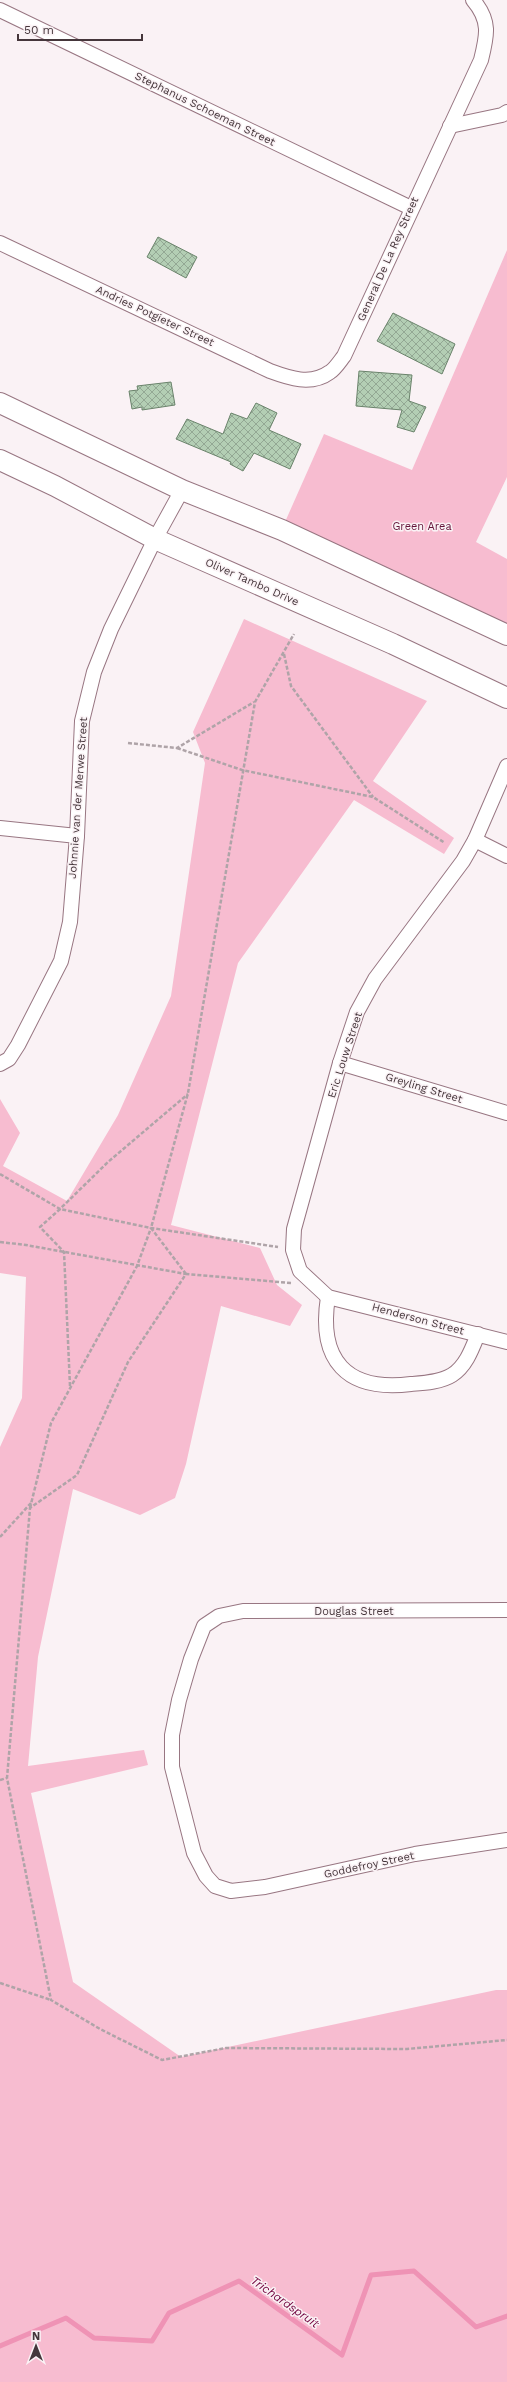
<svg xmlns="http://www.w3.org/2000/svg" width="507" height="2382" viewBox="0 0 507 2382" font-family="'Work Sans',sans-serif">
<defs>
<pattern id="building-cross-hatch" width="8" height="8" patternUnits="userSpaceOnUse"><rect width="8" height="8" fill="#b3ceb4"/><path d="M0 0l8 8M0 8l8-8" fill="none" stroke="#93a894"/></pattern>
</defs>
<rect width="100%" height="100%" fill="#faf2f5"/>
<!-- park -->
<g fill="#f7bcd0">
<polygon points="507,250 507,477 476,542 507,559 507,628 285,522 324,434 412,470"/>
<polygon points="244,619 427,701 373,781 454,838 444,854 354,800 238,963 171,1225 260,1248 277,1285 302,1305 290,1326 221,1306 186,1464 175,1498 140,1515 73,1489 38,1657 28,1766 144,1750 148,1765 31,1793 73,1982 181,2057 496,1990 507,1990 507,2382 0,2382 0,1447 22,1398 26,1277 0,1273 0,1099 20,1133 3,1166 67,1201 118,1115 171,996 205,763 193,732"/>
</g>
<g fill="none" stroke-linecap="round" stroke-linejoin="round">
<!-- stream -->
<polyline stroke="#ef93b5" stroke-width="5" points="0,2346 66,2318 94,2338 152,2341 169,2313 239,2281 342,2355 371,2275 414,2271 476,2327 507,2316"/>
</g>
<!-- building -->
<g fill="url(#building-cross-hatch)" stroke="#6a836b">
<polygon points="158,237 197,257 186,278 147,257"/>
<polygon points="393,313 455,344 442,374 377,341"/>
<polygon points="359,371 412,375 409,401 426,407 414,432 397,427 402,410 356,406"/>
<polygon points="171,382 175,405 142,410 142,407 132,409 129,391 138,390 137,386"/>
<polygon points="256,403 277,413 269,430 301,444 290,469 254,453 243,471 230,464 231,462 176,439 187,419 223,434 231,413 247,419"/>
</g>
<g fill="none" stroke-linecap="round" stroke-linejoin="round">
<defs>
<g id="street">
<polyline points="0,10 411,208"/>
<polyline points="450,126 502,115 507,112"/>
<path d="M0,243L270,371C289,378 311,386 330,372C335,369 340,361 344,356L481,60C487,36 491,21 473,0"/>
<polyline points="507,766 475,840 463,861 375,979 357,1012 340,1063 294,1229 293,1250 300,1271 328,1297 507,1342"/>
<polyline points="0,828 77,836"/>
<polyline points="475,840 507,856"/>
<polyline points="340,1063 507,1113"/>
<polyline points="0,1064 9,1059 18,1045 61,961 70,922 77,836 82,721 94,672 111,629 155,539 182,490"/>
<path d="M328,1297C318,1360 346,1392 411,1384C424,1383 441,1382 452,1375C466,1366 472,1349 478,1334"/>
<polyline points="507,1610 243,1611 219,1616 204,1626 191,1659 179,1700 172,1735 172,1767 194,1853 206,1876 215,1886 231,1891 265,1887 415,1854 507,1840"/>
</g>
<g id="secondary">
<polyline points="0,403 182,490 282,530 507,635"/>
<polyline points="0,460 55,486 155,539 393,644 507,698"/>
</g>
</defs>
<!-- street casing -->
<use href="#street" stroke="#987682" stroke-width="16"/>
<!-- secondary casing -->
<use href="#secondary" stroke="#987682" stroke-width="22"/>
<!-- path -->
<g stroke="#afa4a8" stroke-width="2.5" stroke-dasharray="4 2" stroke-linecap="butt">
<polyline points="284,654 291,686 373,797"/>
<polyline points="128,743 177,748 254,702"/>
<polyline points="177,748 242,770 373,797 445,843"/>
<polyline points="0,1174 60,1209 108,1162 188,1094"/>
<polyline points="0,1242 26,1245 186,1274"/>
<polyline points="186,1274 151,1228 188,1093 255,702 294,634"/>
<polyline points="291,1283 186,1274 128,1362 77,1475 30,1508 7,1778 51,2000 100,2029 162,2060 226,2048 407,2049 507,2040"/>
<polyline points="70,1386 64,1252 40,1227 60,1209 151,1228 278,1247"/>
<polyline points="30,1508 51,1423 137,1266 151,1228"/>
<polyline points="0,1537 31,1503"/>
<polyline points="0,1780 7,1778"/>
<polyline points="0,1983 51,2000"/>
</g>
<!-- street -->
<use href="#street" stroke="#fff" stroke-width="14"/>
<!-- secondary -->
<use href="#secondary" stroke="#fff" stroke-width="20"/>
</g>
<g text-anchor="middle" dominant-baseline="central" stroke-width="3" stroke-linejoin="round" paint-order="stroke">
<!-- street labels -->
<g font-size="11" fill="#45363b" stroke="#faf2f5">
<text transform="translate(205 109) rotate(26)">Stephanus Schoeman Street</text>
<text transform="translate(388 259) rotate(-66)">General De La Rey Street</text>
<text transform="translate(155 316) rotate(25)">Andries Potgieter Street</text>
<text transform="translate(252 582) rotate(24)">Oliver Tambo Drive</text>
<text transform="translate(78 798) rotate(-86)">Johnnie van der Merwe Street</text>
<text transform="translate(345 1055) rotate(-72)">Eric Louw Street</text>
<text transform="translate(424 1088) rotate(17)">Greyling Street</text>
<text transform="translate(418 1319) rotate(15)">Henderson Street</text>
<text x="354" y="1611">Douglas Street</text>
<text transform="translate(369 1865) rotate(-12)">Goddefroy Street</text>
</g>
<!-- park labels -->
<g font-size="11" fill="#65153b" stroke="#faf2f5">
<text x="422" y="526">Green Area</text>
</g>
<!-- water labels -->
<g font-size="12" font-style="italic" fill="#71003d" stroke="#faf2f5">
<text transform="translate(285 2302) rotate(35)">Trichardspruit</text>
</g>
</g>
<!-- north arrow -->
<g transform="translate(36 2346)" stroke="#faf2f5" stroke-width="3" paint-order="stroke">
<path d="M0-3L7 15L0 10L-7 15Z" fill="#45363b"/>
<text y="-6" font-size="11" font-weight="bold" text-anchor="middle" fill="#45363b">N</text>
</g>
<!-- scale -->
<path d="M18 34v6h124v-6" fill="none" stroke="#45363b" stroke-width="2"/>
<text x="24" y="34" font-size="12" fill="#45363b" stroke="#faf2f5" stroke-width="3" paint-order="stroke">50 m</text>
</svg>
